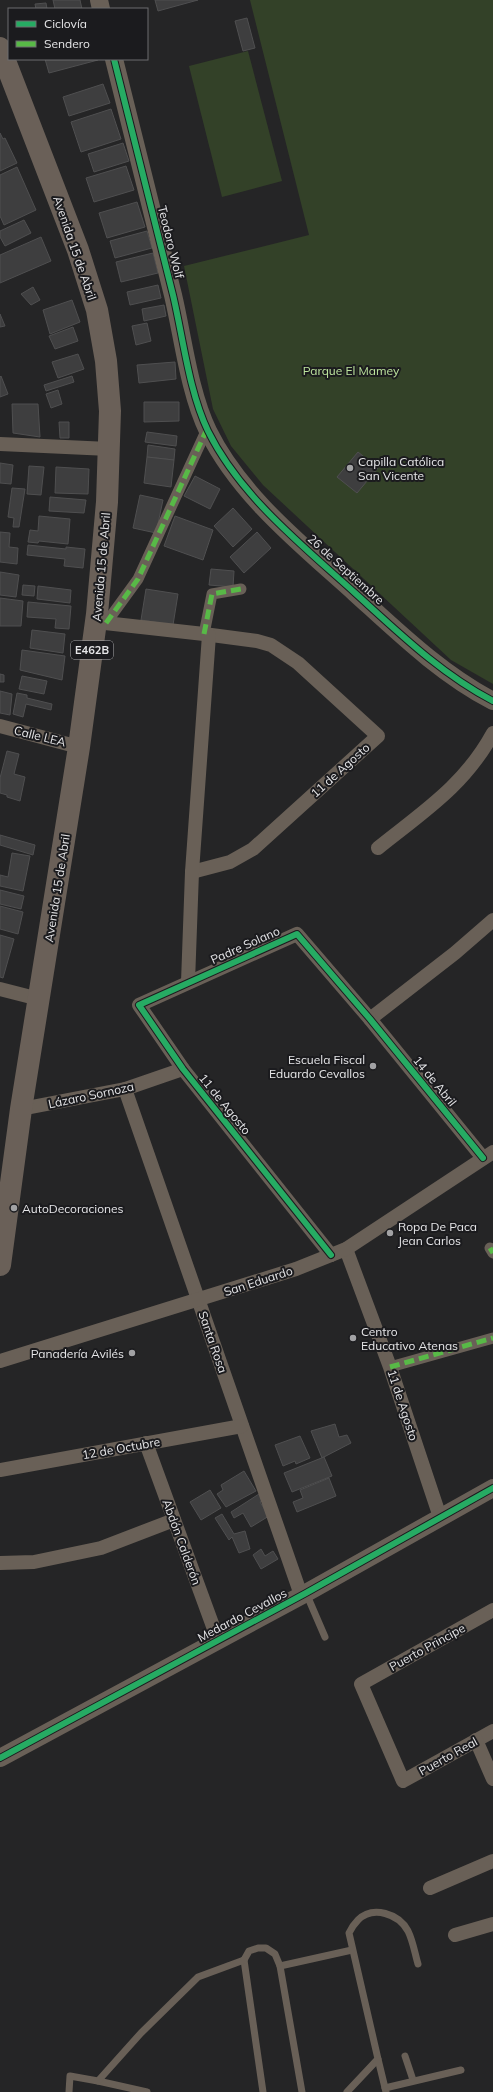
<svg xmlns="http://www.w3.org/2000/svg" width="493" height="2092" viewBox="0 0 493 2092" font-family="Mulish,sans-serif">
<rect width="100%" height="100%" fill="#252526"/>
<!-- green -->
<g fill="#334128">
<polygon points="250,0 493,0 493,684 451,660 263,485 231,446 213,409 184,266 309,235"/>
<polygon points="248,51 282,181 222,197 189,66"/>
</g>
<!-- building -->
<g fill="#3e3e3f" stroke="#4f4f50">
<polygon points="53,0 80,0 82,9 55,9"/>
<polygon points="155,0 198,0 158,11"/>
<polygon points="46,3 47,9 36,9 35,4"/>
<polygon points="247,18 255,48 243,51 235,21"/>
<polygon points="45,59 98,59 98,60 49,73"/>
<polygon points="103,84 110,103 69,116 63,97"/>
<polygon points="111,109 121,139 81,152 71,122"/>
<polygon points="0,133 3,139 5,138 17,163 0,171"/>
<polygon points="123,143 129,161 94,172 88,154"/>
<polygon points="126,166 134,190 94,202 86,178"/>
<polygon points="17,167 36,210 4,225 0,216 0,175"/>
<polygon points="137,202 145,227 107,238 99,213"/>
<polygon points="24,220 31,233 5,246 0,237 0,231"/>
<polygon points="147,231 152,248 115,258 110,241"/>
<polygon points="41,237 51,261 0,283 0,255"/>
<polygon points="153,253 158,273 121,282 116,262"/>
<polygon points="158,285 161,298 130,305 127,292"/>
<polygon points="33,287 40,300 31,305 21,294"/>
<polygon points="72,300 80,322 50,334 43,310"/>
<polygon points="164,305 166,316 144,321 142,309"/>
<polygon points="0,314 5,326 0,327"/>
<polygon points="147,323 151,341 136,345 132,326"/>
<polygon points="73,327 78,341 55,349 49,336"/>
<polygon points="78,354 84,369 58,378 52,362"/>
<polygon points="175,362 176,379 139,383 137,365"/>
<polygon points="1,376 8,394 0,397 0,377"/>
<polygon points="72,376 74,382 46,391 44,385"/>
<polygon points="58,390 62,404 51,408 46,394"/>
<polygon points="144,402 179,402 179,421 144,422"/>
<polygon points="12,404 38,404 40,437 13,433"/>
<polygon points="59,422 69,422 69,438 60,438"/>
<polygon points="147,432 177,436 176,446 145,442"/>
<polygon points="148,445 175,449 174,460 147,457"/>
<polygon points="358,452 378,468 357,493 337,477"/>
<polygon points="147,457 174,460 171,487 144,483"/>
<polygon points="0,463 13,465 11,484 0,483"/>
<polygon points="29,466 44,467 41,495 27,494"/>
<polygon points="56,467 89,469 88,494 55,493"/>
<polygon points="195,476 220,489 210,509 184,496"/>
<polygon points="12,488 25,489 19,527 13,527 14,518 8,517"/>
<polygon points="140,495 163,500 156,533 133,528"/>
<polygon points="50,497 86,500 84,513 49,511"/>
<polygon points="233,508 252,529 233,547 214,526"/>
<polygon points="39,516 70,519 68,544 39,541 38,543 28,542 30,530 38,531"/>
<polygon points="175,516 213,530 203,560 164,546"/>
<polygon points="0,532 10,533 9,547 18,548 17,564 0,562"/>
<polygon points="257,532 271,548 244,573 230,557"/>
<polygon points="28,545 66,549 66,547 85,549 83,568 64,566 65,559 27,555"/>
<polygon points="211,569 234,571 233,587 209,585"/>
<polygon points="0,572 19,575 16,597 0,595"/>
<polygon points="23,585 35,586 34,596 22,595"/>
<polygon points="38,586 71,590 70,603 37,599"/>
<polygon points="146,589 178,594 173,625 141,620"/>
<polygon points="0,598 23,601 21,626 0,626"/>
<polygon points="28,602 71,606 69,629 55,628 56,619 27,617"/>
<polygon points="32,630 65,634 63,653 30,648"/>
<polygon points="22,650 65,656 62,680 20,670"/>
<polygon points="0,674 4,675 4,682 0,682"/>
<polygon points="22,676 47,681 44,694 19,689"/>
<polygon points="0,691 12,694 10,715 0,713"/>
<polygon points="17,693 27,695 27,698 52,704 51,710 26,704 23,717 13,714"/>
<polygon points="7,751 19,754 14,774 25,777 20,801 7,797 7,795 0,793 0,778"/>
<polygon points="0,835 35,845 33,855 0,845"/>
<polygon points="12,853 30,856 23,891 0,886 0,875 8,877"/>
<polygon points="0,890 24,896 21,909 0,904"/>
<polygon points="0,906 23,912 18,934 0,929"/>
<polygon points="0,935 14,939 3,978 0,977"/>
<polygon points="335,1424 339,1437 347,1435 351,1443 322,1458 311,1431"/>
<polygon points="300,1436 310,1458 296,1464 295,1461 283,1466 275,1445"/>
<polygon points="324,1457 332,1476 292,1492 284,1473"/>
<polygon points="244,1471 256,1491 226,1507 217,1494 223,1490 221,1485"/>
<polygon points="329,1478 336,1496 297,1512 293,1502 303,1498 300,1490"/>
<polygon points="210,1490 221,1508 201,1520 190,1502"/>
<polygon points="259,1494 263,1500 260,1502 269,1516 251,1527 243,1513 234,1518 231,1512"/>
<polygon points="222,1514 234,1534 245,1531 250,1549 239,1553 232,1537 229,1540 215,1518"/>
<polygon points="261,1549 265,1556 273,1551 278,1559 261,1569 253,1555"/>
</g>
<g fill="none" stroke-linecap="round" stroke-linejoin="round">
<!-- service -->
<g stroke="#696057" stroke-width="7">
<polyline points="306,1593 325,1637"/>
<polyline points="244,1960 263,2092"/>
<polyline points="280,1966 352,1950"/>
<polyline points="405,2056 413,2080"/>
<polyline points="378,2059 386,2092"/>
<polyline points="98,2081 147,2092"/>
<polyline points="385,2088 461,2070"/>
<polyline points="69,2092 70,2076 98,2081 141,2033 198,1977 244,1960 249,1951 258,1948 266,1948 275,1954 280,1966 302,2092"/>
<path d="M347,2092L378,2059L349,1933C351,1929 354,1924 358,1920C373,1905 399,1914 408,1931C413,1941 415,1954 418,1964"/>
</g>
<!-- pedestrian -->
<g stroke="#696057" stroke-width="11">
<polyline points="106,623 138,579 207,429"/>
<polyline points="204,634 212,594 241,589"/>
<polyline points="490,1248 493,1253"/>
<polyline points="390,1367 493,1338"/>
</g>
<!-- minor -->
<g stroke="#696057" stroke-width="14">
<polyline points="0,444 109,449"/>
<polyline points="96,622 204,634 257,641 271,645 298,663 378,736 253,849 230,862 192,872"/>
<polyline points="0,726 79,747"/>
<path d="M378,848C424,811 464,786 493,733"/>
<polyline points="188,982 192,872 209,635"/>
<polyline points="0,989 39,999"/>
<polyline points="370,1019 455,953 493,920"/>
<polyline points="125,1089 301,1595"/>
<polyline points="21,1109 125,1089 183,1069"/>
<polyline points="346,1249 390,1367 440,1517"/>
<polyline points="331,1255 183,1069 139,1005 297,934 370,1019 483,1158"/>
<polyline points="0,1361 296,1269 346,1249 493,1152"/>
<polyline points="146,1443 218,1640"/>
<polyline points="0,1470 242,1426"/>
<polyline points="0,1563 34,1562 101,1548 174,1520"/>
<polyline points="493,1610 361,1684 403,1781 493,1731"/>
<polyline points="476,1740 493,1779"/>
<polyline points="430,1888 493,1861"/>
<polyline points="455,1935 493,1924"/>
</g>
<!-- tertiary -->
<g stroke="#696057" stroke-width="18">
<polyline points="99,0 101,9"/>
<path d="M114,59C133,138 154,216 173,295C183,337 189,392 208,431C240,496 302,545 355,593C398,632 441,674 493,701"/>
<polyline points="0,1758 306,1593 493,1488"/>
</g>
<!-- primary -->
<polyline stroke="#6a6058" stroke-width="22" points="0,48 78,250 97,310 106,361 110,411 107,502 97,614 79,747 21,1109 0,1265"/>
<!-- quiet -->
<g stroke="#58b947" stroke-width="5" stroke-dasharray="10 5" stroke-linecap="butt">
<polyline points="106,623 138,579 207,429"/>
<polyline points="204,634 212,594 241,589"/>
<polyline points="490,1248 493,1253"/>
<polyline points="390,1367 493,1338"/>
</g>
<defs>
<g id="cycleway">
<path d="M114,59C133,138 154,216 173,295C183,337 189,392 208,431C240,496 302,545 355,593C398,632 441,674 493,701"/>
<polyline points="331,1255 183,1069 139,1005 297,934 370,1019 483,1158"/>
<polyline points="0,1758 306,1593 493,1488"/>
</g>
</defs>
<!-- cycleway casing -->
<use href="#cycleway" stroke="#1b1b1e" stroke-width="8"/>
<!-- cycleway -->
<use href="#cycleway" stroke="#26ab63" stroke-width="6"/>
</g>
<!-- markers -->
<g fill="#a2a2a4" stroke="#1b1b1e" stroke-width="1.5">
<circle cx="350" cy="468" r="4"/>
<circle cx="373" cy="1066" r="4"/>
<circle cx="14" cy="1208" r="4"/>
<circle cx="390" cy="1233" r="4"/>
<circle cx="353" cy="1338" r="4"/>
<circle cx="132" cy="1353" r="4"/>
</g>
<g text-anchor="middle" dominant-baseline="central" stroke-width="4" stroke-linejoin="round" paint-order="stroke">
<!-- shield labels -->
<rect fill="#1b1b1e" stroke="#a9a9ab" stroke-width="1" x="71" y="641" width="42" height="18" rx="3"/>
<g font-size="11" font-weight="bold" fill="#e6e6e8">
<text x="92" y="650">E462B</text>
</g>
<!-- street labels -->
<g font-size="12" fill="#e6e6e8" stroke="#1b1b1e">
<text transform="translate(171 242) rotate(76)">Teodoro Wolf</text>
<text transform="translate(75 248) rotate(71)">Avenida 15 de Abril</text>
<text transform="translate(101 567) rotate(-85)">Avenida 15 de Abril</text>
<text transform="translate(346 569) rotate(42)">26 de Septiembre</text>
<text transform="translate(40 736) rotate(14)">Calle LEA</text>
<text transform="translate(340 770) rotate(-42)">11 de Agosto</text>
<text transform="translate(57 888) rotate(-81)">Avenida 15 de Abril</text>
<text transform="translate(245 945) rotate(-24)">Padre Solano</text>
<text transform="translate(435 1081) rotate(51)">14 de Abril</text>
<text transform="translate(91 1095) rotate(-12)">Lázaro Sornoza</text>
<text transform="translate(225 1104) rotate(51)">11 de Agosto</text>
<text transform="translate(258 1281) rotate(-18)">San Eduardo</text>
<text transform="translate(213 1342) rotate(71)">Santa Rosa</text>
<text transform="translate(403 1405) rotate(72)">11 de Agosto</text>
<text transform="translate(121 1448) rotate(-10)">12 de Octubre</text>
<text transform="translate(182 1542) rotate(70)">Abdón Calderón</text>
<text transform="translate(242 1615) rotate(-28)">Medardo Cevallos</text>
<text transform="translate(427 1647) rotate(-29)">Puerto Principe</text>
<text transform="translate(448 1756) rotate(-29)">Puerto Real</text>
</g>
<!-- park labels -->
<g font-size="12" fill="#bde49e" stroke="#1b1b1e">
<text x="351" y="370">Parque El Mamey</text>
</g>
<!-- poi labels -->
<g font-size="12" fill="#e6e6e8" stroke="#1b1b1e" text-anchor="start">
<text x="358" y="461">Capilla Católica<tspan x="358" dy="14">San Vicente</tspan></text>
<text x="365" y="1059" text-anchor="end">Escuela Fiscal<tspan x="365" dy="14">Eduardo Cevallos</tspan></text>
<text x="22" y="1208">AutoDecoraciones</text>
<text x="398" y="1226">Ropa De Paca<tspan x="398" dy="14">Jean Carlos</tspan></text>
<text x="361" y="1331">Centro<tspan x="361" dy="14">Educativo Atenas</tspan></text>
<text x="124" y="1353" text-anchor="end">Panadería Avilés</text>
</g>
</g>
<!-- legend -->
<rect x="8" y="8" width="140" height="52" fill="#1b1b1e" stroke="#6c6c6f"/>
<rect x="16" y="21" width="20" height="6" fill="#26ab63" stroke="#6c6c6f"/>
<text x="44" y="28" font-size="12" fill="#e6e6e8">Ciclovía</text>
<rect x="16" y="41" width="20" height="6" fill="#58b947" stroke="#6c6c6f"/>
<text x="44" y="48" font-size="12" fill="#e6e6e8">Sendero</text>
</svg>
